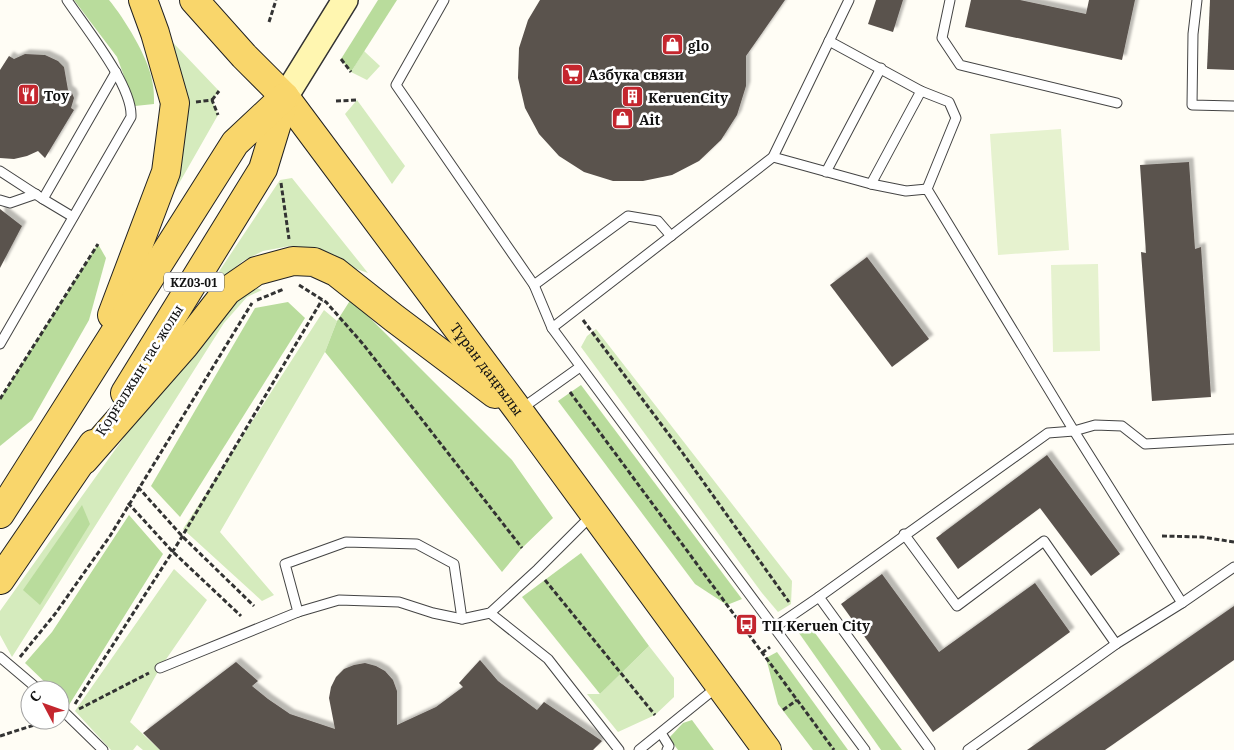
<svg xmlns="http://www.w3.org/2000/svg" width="1234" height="750" viewBox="0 0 1234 750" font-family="'Noto Serif',serif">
<defs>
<filter id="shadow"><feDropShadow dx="4.5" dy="-4.5" stdDeviation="1" flood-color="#0004"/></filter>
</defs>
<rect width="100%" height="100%" fill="#fffdf5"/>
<!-- green -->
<g fill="#d5ebbd">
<polygon points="160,29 219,91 212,100 218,115 169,201"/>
<polygon points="364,51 380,66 367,80 351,72"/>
<polygon points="357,100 405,166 392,184 345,114"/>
<polygon points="292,178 368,273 290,246 263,251 243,261 206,291 280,180"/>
<polygon points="254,287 262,290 247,297 224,323 12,657 0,635 0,611 137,419 244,291"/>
<polygon points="324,310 337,321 325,352 220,532 274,595 262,601 183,529"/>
<polygon points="596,329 792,581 791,604 778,612 762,593 581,347 587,336"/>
<polygon points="174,569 207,600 160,668 130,722 160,750 143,750 137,745 133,750 111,750 75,711"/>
<polygon points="649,646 674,678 674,697 655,715 618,732 587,694 600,694"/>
</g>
<!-- forest -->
<g fill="#b9dc9c">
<path d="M74,0H109C124,18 148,57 152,80C154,88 154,96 154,104L135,106L117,57Z"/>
<polygon points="378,0 397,0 351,72 341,59"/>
<polygon points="98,244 106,258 89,320 32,420 0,446 0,399"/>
<polygon points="351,299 512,460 553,518 522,548 502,572 325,352 337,321"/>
<polygon points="288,302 305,318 180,517 151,486 255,308"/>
<polygon points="581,385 742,599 727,605 695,584 558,401"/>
<polygon points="82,505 90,524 40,605 23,590"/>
<polygon points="129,515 163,554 69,705 60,696 60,690 53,690 25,663 52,632"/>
<polygon points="581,553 649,646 600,694 522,597"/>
<polygon points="809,625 902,750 881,750 799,633"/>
<polygon points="777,652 848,750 813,750 778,704 766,658"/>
<polygon points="692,720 714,750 678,750 669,738 683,723"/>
</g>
<!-- pitch -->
<g fill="#e6f2cf">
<polygon points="1061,129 1069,250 998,255 990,134"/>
<polygon points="1098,264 1100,351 1053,352 1051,265"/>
</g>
<!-- building -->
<g fill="#5a524d" filter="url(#shadow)">
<polygon points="540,0 785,0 746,56 746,86 737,115 721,140 699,161 672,175 643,181 613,181 584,172 559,156 539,134 525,108 518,78 519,48 528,20"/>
<polygon points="876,0 903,0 893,32 868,24"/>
<polygon points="971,0 1020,0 1086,14 1089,0 1135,0 1122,60 965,27"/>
<polygon points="1210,0 1234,0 1234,70 1207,69"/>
<polygon points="25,54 45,55 58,61 64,67 68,90 72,93 74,98 71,108 74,110 45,158 38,151 27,156 14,159 0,158 0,70 9,56 14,59"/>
<polygon points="1189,162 1195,249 1201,247 1211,397 1152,401 1141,252 1146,253 1140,165"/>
<polygon points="0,209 22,226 0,268"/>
<polygon points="867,257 929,339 892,367 830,285"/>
<polygon points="1047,455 1120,554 1091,576 1040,508 958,569 936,538"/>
<polygon points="882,574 939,652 1035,583 1070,632 933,732 841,604"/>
<polygon points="1234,606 1234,660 1105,750 1027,750"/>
<polygon points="480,660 498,681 537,710 544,702 602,741 593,750 160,750 143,733 236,662 258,681 252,686 268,699 290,714 335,729 329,698 331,687 336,677 344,669 354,665 365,663 376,666 385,671 393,680 397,691 397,725 436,707 463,687 459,683"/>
</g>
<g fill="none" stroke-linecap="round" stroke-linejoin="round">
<defs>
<g id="service">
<polyline points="444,0 396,85 534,285 552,328 865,750"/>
<polyline points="950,0 942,38 960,65 1117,103"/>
<polyline points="1197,0 1193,34 1192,105 1234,106"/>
<polyline points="829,41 921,91 949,102 956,118 927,189"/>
<polyline points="773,157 871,184 906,191 927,189 1074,431 1182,603 1116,644 968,750"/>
<polyline points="0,171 43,199"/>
<polyline points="826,172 881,68"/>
<polyline points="871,184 921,91"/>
<polyline points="0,200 10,203 36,194"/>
<polyline points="73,217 43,199 116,72"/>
<polyline points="534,285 628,216 658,221 671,236"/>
<polyline points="552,328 773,157 849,0"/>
<path d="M0,344L131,117C133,86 85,27 67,0"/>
<polyline points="521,409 580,367"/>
<polyline points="904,534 957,606 1044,541 1116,644"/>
<polyline points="1182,603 1234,567"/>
<polyline points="298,612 339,600 399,602 433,613 462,619"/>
<polyline points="490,613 548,659 619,750"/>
<polyline points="775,627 819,597"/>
<polyline points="0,657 39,690"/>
<polyline points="160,668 298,612 285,564 346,542 417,544 454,564 462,619 490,613 538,569 592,515"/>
<polyline points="60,708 103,750"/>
<polyline points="661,733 669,746 667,750"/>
<polyline points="639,750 717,687"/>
<polyline points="930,750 819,597 1048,433 1074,431 1095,425 1122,426 1145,444 1234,439"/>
</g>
<polyline id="secondary" points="285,97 345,0"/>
<g id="primary">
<path id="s1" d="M194,0L244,56L285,97L519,411L767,750"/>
<polyline points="112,315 166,172 175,103 155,33 143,0"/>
<polyline points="125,393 263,169 285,97"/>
<polyline points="84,460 185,345 227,291 256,271 293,261 314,262 336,272 394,318 495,394"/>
<polyline points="0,514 235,143 283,98"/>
<polyline points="0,580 93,444"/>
</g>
</defs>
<!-- service casing -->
<use href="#service" stroke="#444" stroke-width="11"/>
<!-- secondary casing -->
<use href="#secondary" stroke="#333" stroke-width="28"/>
<!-- primary casing -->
<use href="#primary" stroke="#222" stroke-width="30"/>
<!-- path -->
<g stroke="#333" stroke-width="3" stroke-dasharray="5 2.5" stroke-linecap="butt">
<polyline points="269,22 276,0"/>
<polyline points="341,59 351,72"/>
<polyline points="212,100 219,91"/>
<polyline points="336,101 357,100"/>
<polyline points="196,102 212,100 218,115"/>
<polyline points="281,183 289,239"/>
<polyline points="299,285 326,302 363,344 522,548"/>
<polyline points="257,300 284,289"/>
<polyline points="583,320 682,452 789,602"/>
<polyline points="570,392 834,750"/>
<polyline points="0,399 98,244"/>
<polyline points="138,487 182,536 254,606"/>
<polyline points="128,503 172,551 241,616"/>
<polyline points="1162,536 1202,537 1234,542"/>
<polyline points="545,580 655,715"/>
<polyline points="762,653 770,647"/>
<polyline points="20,657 55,614 110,536 252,303"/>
<polyline points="75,704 180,540 322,300"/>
<polyline points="79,709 149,673"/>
<polyline points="783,710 797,700"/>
<polyline points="0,736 50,720"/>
</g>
<!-- service -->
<use href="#service" stroke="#fff" stroke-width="9"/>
<!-- secondary -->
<use href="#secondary" stroke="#fff6b0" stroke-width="25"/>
<!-- primary -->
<use href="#primary" stroke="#f9d66b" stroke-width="28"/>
</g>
<!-- icons -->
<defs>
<symbol id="shop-square" viewBox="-11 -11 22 22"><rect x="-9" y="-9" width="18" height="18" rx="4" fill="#c4262e" stroke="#fff"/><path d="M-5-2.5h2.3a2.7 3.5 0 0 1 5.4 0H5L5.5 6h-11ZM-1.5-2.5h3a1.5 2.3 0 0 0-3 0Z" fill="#fff"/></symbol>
<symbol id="supermarket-square" viewBox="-11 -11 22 22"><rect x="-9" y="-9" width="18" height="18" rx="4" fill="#c4262e" stroke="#fff"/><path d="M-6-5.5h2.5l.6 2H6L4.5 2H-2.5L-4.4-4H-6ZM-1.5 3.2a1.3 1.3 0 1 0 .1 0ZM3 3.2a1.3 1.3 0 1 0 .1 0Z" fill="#fff"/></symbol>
<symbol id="restaurant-square" viewBox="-11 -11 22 22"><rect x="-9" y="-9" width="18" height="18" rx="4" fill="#c4262e" stroke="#fff"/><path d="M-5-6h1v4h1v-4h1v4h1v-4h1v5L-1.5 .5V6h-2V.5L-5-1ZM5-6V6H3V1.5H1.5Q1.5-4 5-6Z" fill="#fff"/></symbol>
<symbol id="building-square" viewBox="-11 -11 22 22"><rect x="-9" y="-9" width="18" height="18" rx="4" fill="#c4262e" stroke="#fff"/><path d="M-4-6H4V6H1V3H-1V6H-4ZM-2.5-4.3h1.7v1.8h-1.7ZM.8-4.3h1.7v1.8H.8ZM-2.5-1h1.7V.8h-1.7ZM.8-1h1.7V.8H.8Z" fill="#fff"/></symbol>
<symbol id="bus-square" viewBox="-11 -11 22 22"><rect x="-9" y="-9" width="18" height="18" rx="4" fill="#c4262e" stroke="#fff"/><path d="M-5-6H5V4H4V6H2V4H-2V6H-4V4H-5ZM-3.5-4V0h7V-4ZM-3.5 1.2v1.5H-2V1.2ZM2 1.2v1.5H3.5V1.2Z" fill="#fff"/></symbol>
</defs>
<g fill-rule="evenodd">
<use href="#shop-square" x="660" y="32" width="25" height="25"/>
<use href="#supermarket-square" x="560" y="62" width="25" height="25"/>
<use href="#restaurant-square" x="16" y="82" width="25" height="25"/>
<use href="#building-square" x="620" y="84" width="25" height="25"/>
<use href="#shop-square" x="610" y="106" width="25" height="25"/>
<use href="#bus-square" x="734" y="612" width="25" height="25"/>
</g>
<g text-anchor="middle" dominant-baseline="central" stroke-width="5" stroke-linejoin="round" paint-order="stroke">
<!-- shield labels -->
<rect fill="#fff" stroke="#585858" stroke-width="1" x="164" y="272.5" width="60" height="19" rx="4"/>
<g font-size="12" font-weight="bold" fill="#111">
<text x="194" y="282">KZ03-01</text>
</g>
<!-- poi labels -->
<g font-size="14" font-weight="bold" fill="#111" stroke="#fff" text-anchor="start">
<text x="688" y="45">glo</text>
<text x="588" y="74">Азбука связи</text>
<text x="44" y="95">Toy</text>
<text x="648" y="97">KeruenCity</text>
<text x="639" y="119">Ait</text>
<text x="762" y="625">ТЦ Keruen City</text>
</g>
<!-- street labels -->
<g font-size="14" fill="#111" stroke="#fff">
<text stroke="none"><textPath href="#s1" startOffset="472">Тұран даңғылы</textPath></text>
<text transform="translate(139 370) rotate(-58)">Қорғалжын тас жолы</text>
</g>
</g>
<!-- north arrow -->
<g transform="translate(45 705) rotate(311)"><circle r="24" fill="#ffffff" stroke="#a0a0a0"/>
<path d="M0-4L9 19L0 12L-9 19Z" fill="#c4262e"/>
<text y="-8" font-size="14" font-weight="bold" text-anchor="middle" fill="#111111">С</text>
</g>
</svg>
